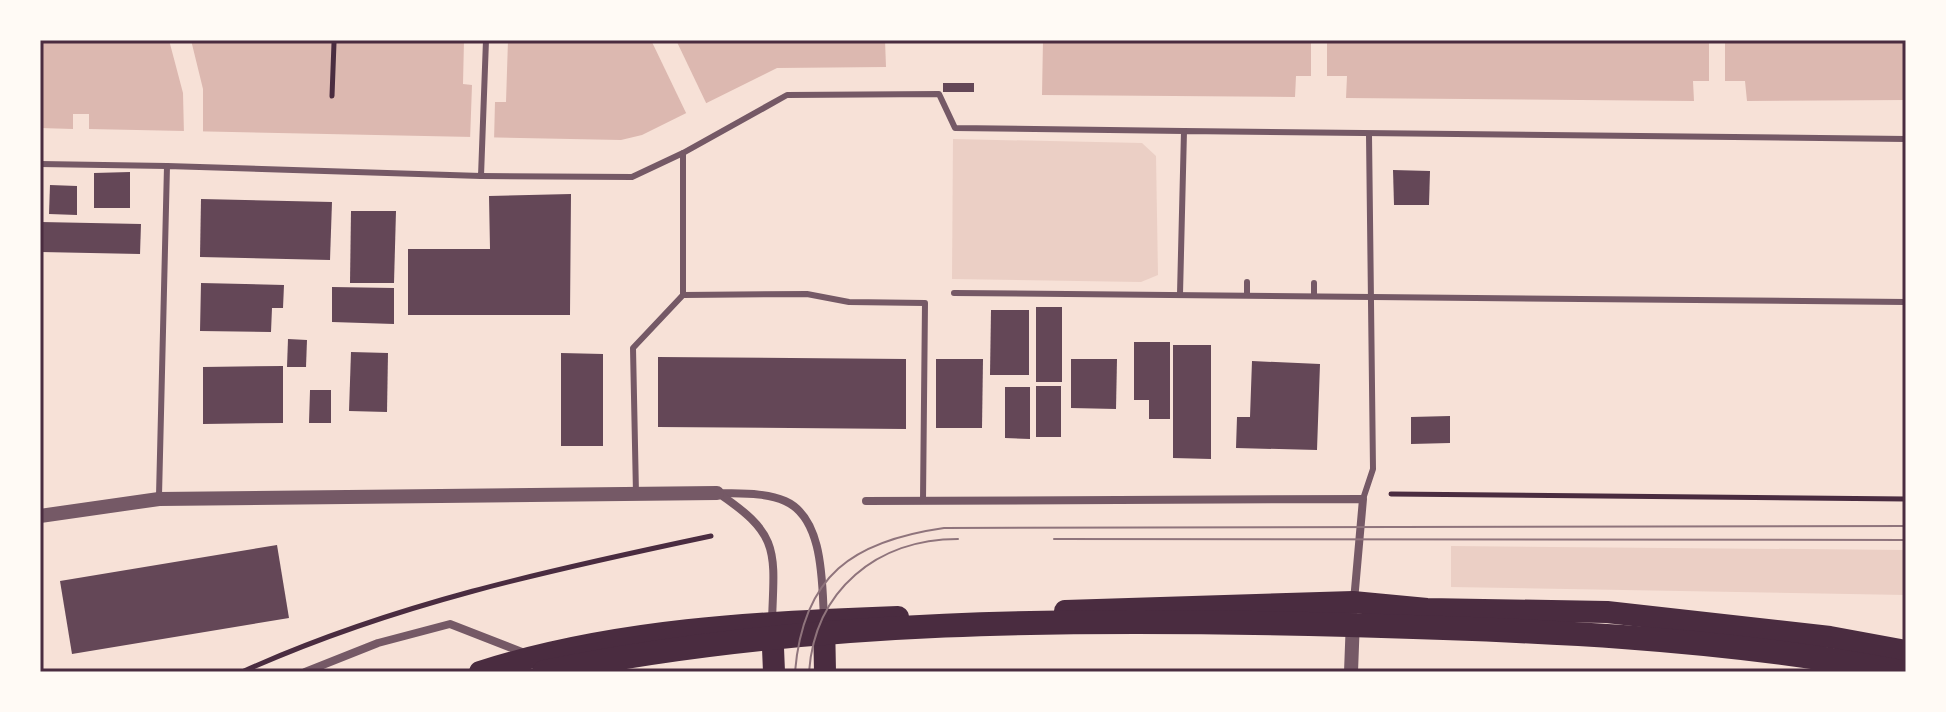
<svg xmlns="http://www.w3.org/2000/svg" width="1946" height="712" viewBox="0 0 1946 712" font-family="'Fira Sans Condensed',sans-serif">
<rect width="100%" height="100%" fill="#f7e1d7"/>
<!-- green -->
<g fill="#ebcfc5">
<polygon points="953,139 1142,143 1156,156 1158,275 1141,282 952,279"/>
<polygon points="1451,546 1906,550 1906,595 1451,587"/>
</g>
<!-- water -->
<g fill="#dcb8b0">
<polygon points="40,40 885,40 886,67 777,68 642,135 621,140 89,129 89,114 73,114 73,129 40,128"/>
<polygon points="1043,40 1906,40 1906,100 1747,101 1745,81 1693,81 1694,101 1346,98 1347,76 1296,76 1295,97 1042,95"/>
</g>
<!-- pier -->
<g fill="#f7e1d7">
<polygon points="169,40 191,40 203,89 203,135 184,135 183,93"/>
<polygon points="464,40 508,40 506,102 495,102 494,141 470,141 472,85 463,84"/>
<polygon points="651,40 676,40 708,107 688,117"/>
<rect x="1311" y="40" width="16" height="36"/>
<rect x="1709" y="40" width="16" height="41"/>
</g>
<!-- building -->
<g fill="#644757">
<rect x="943" y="83" width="31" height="9"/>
<polygon points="1393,170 1430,171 1429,205 1394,205"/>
<polygon points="130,172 130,208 94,208 94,173"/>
<polygon points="50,185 77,186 77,215 49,214"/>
<polygon points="571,194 570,315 408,315 408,249 490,249 489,196"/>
<polygon points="201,199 332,202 330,260 200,257"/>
<polygon points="351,211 396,211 394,283 350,283"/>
<polygon points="41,222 141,224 140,254 41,252"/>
<polygon points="201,283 284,285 283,308 272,308 271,332 200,331"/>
<polygon points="332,287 394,288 394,324 332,322"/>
<rect x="1036" y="307" width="26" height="75"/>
<polygon points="991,310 1029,310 1029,375 990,375"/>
<polygon points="288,339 307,340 306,367 287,367"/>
<polygon points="1134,342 1170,342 1170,419 1149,419 1149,400 1134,400"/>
<polygon points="1173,345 1211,345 1211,459 1173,458"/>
<polygon points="351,352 388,353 387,412 349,411"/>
<polygon points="561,353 603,354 603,446 561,446"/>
<polygon points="658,357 906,359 906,429 658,427"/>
<polygon points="936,359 983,359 982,428 936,428"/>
<polygon points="1071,359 1117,359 1116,409 1071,408"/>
<polygon points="1252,361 1320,364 1317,450 1236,448 1237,417 1250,417"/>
<polygon points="283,366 283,423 203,424 203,367"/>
<rect x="1036" y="386" width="25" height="51"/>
<polygon points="1005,387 1030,387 1030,439 1005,438"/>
<polygon points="310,390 331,390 331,423 309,423"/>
<polygon points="1450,416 1450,443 1411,444 1411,417"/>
<polygon points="277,545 289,618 72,654 60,581"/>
</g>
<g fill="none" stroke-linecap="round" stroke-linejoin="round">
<!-- path -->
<g stroke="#4a2c40" stroke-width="5">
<polyline points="332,96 334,43"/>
<polyline points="1391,494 1906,499"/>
<path d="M242,672C392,604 550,570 711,536"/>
</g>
<!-- service -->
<g stroke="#755966" stroke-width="6">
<polyline points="40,164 167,166"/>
<polyline points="481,176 632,177 683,153"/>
<polyline points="954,293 1906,302"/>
<polyline points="1180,294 1184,131 1906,139"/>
<polyline points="683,295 807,294 849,302 925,303 923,500"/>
<polyline points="1247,295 1247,282"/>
<polyline points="1314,296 1314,283"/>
<polyline points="636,494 633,348 683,295 683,153 787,95 939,94 955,128 1184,131"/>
<polyline points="159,496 167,166 481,176 486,40"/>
<polyline points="1363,499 1373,469 1369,135"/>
</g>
<!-- minor -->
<g stroke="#755966" stroke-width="8">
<path d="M717,493C739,494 764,492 785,501C824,518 822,584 824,619"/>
<path d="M718,493C779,534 775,549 772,619"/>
<polyline points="866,501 1363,499 1354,601"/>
<polyline points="305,672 378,643 450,624 527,654"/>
</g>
<!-- tertiary -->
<g stroke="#755966" stroke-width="14">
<polyline points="40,516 159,499 717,493"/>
<polyline points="1351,672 1353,619"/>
</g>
<!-- trunk -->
<g stroke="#4a2c40" stroke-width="22">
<polyline points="1065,611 1353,602 1427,609 1607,612 1830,637 1906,651"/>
<polyline points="824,620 825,672"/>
<polyline points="772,624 774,672"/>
<path d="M480,672C614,629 759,622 898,617"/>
</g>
<!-- motorway -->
<path stroke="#4a2c40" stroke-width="24" d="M544,672C807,618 1081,618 1349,625C1534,630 1719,637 1901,672"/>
<!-- tram -->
<g stroke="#8f747c" stroke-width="2">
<polyline points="1054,539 1906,540"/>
<path d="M795,672C803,575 853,541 944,528L1906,526"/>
<path d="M809,672C815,590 877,539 958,539"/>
</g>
</g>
<!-- border -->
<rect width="1946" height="712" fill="none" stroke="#fffaf5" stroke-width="84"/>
<rect x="42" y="42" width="1862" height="628" fill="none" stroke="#4a2c40" stroke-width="3"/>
</svg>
